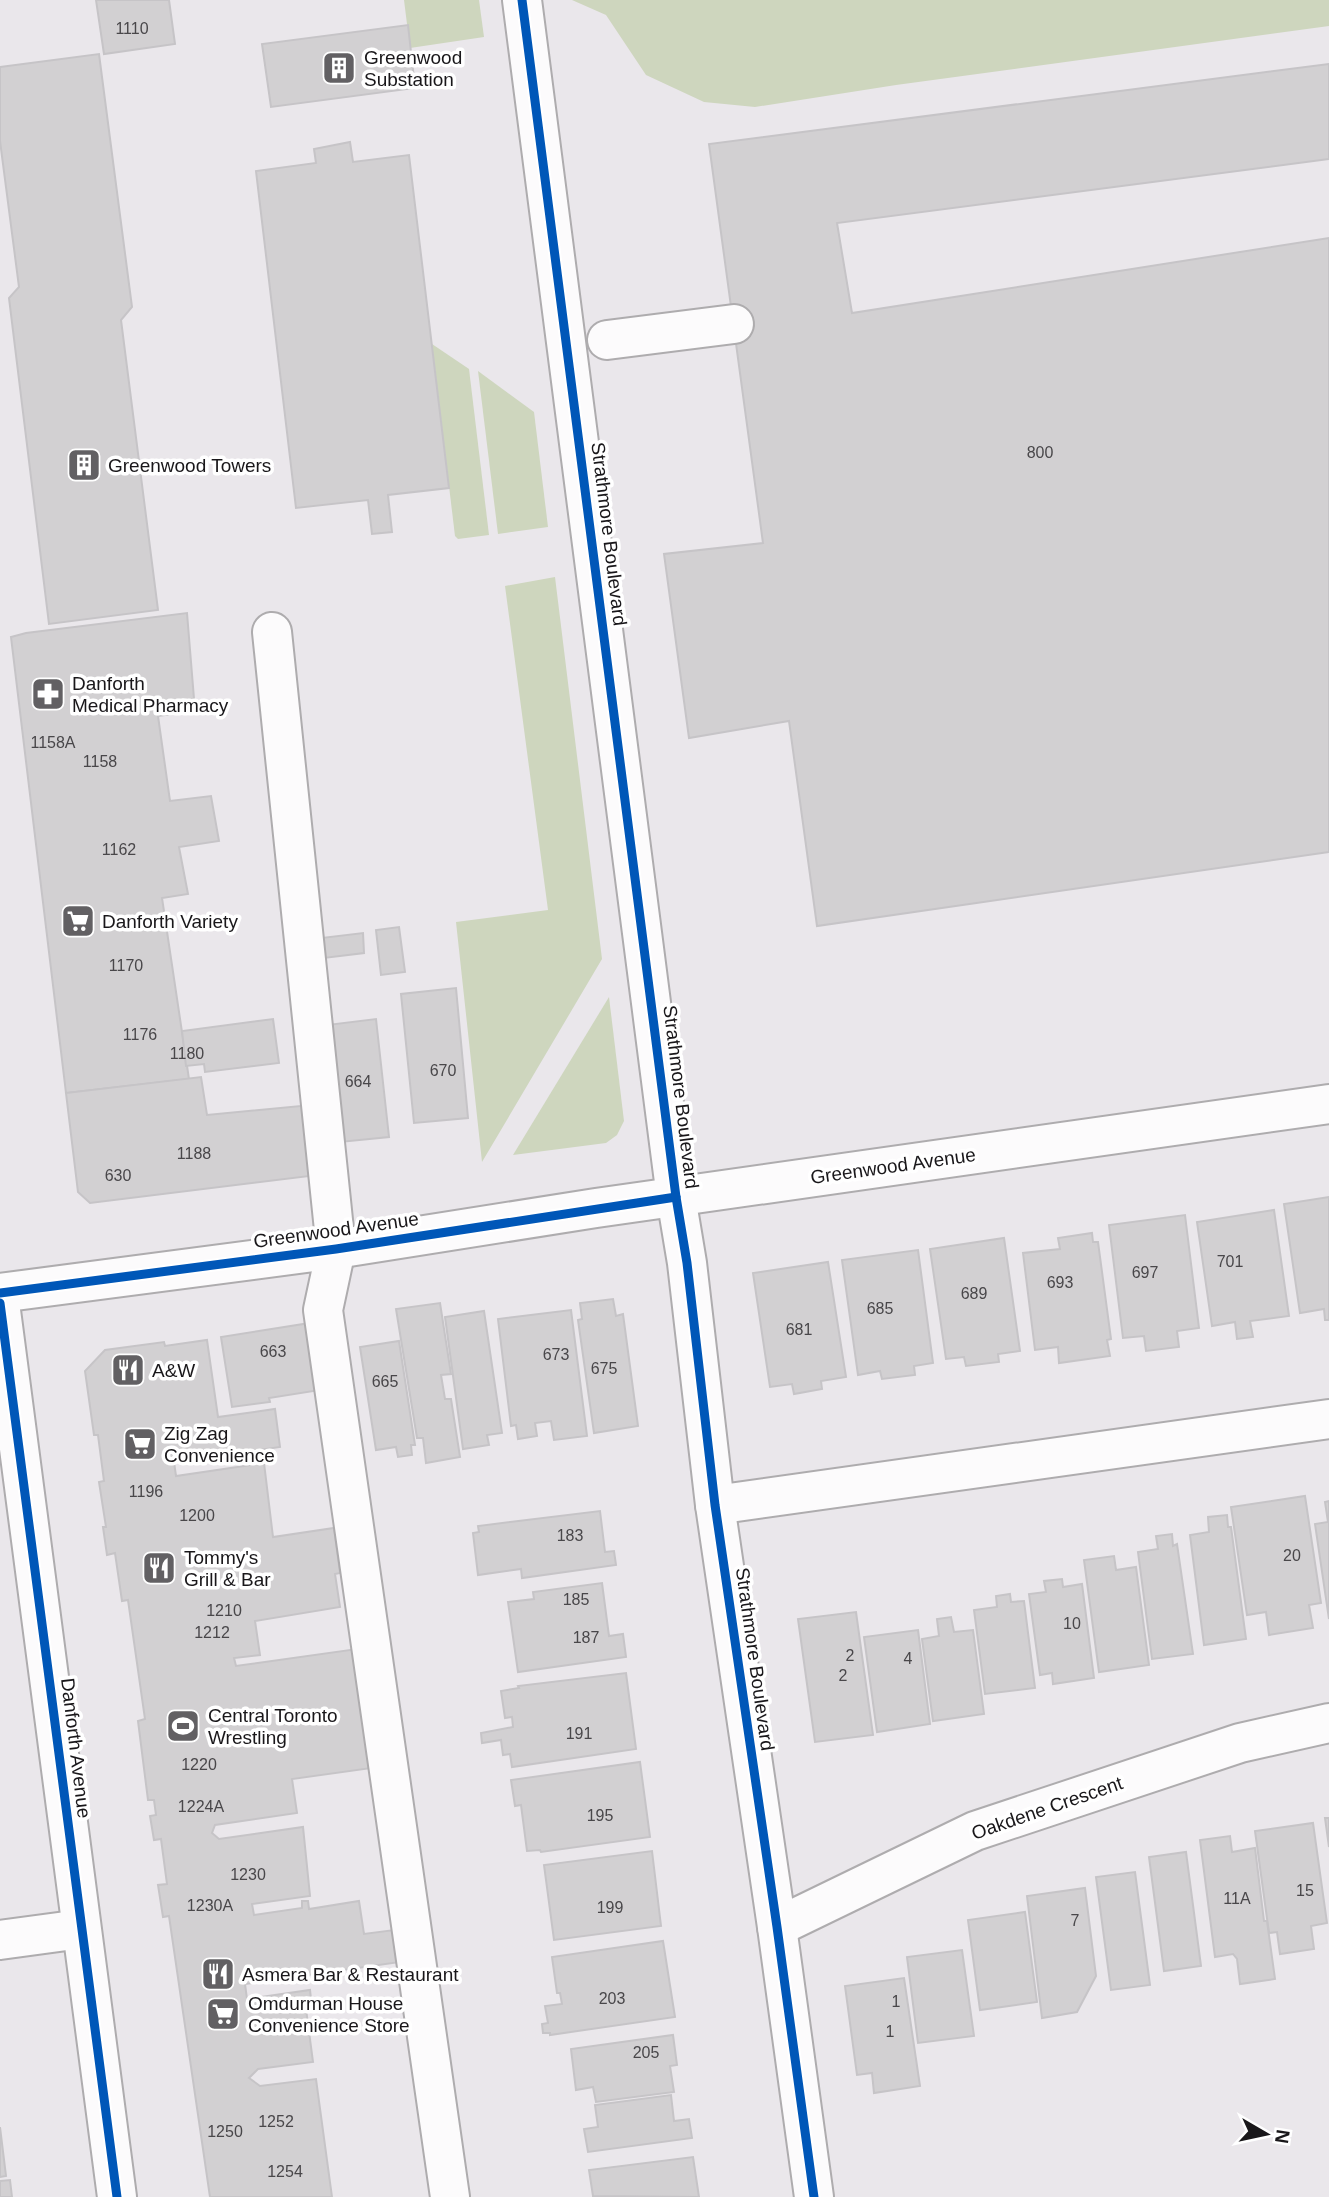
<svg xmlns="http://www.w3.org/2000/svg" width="1329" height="2197" viewBox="0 0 1329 2197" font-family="Arial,sans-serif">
<rect width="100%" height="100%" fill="#eae7eb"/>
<!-- green -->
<g fill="#ced6be">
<polygon points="404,0 479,0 484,37 410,48"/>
<polygon points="572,0 1329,0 1329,26 896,85 755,107 704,102 646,75 606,15"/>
<polygon points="432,344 469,369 489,535 458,539 455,536"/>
<polygon points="478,371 534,412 548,527 498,534"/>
<polygon points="555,577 602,959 482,1162 456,922 548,910 505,586"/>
<polygon points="609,997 624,1121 617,1135 606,1143 513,1155"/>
</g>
<!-- building -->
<g fill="#d2d0d2" stroke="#c6c4c7" stroke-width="2">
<polygon points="96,0 169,0 175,44 104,54"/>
<polygon points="408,25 415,88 271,107 262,44"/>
<polygon points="99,54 132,307 121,320 158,610 49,624 9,298 19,287 0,141 0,67"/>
<polygon points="1329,64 1329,159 837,223 852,313 1329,238 1329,852 817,926 789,721 689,738 664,554 763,543 709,144"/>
<polygon points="350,142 353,162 409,155 449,488 388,495 392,532 372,534 368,500 296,508 256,171 316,163 314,149"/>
<polygon points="187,613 195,711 158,716 170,801 211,796 219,841 179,847 188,894 162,898 189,1079 66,1093 11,637 26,633"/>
<polygon points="399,927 405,972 381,975 376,930"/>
<polygon points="363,933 364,953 324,958 321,938"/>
<polygon points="456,988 468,1118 414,1123 401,994"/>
<polygon points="273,1019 279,1063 205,1072 204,1064 186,1066 182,1031"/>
<polygon points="376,1019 389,1137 340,1142 327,1025"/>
<polygon points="201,1077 207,1115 311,1105 318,1175 90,1203 78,1192 66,1093"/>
<polygon points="1329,1197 1329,1320 1325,1320 1324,1309 1300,1313 1284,1204"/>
<polygon points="1274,1210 1289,1316 1250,1321 1253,1337 1237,1339 1235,1322 1212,1326 1197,1222"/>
<polygon points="1185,1215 1199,1328 1177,1331 1179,1347 1146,1351 1144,1336 1123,1338 1109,1225"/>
<polygon points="1092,1233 1093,1242 1098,1242 1111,1339 1107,1340 1110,1356 1059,1363 1058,1347 1035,1350 1023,1253 1060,1249 1058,1238"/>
<polygon points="1004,1238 1020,1351 998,1354 999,1362 966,1366 964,1357 946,1359 930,1249"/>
<polygon points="918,1250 933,1363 914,1366 915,1375 882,1379 880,1371 858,1375 842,1260"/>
<polygon points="828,1262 846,1377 821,1381 822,1389 794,1394 792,1384 770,1387 753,1273"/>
<polygon points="613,1299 616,1316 623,1314 638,1426 594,1433 578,1320 582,1319 580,1303"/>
<polygon points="440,1303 451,1374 441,1375 445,1399 451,1399 460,1457 426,1463 423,1438 417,1438 396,1309"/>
<polygon points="571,1310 587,1436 554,1440 551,1421 535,1423 537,1436 518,1439 516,1425 511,1426 498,1319"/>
<polygon points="484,1311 502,1433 487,1435 489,1445 463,1449 445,1317"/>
<polygon points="310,1323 320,1390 269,1398 270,1402 232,1407 221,1337"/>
<polygon points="207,1340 218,1417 275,1409 280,1447 174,1462 176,1476 264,1463 273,1537 334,1528 340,1573 335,1574 340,1607 255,1621 260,1655 234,1658 236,1666 364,1648 386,1766 292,1779 297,1813 215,1825 212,1833 219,1839 303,1827 310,1896 252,1904 254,1915 302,1908 302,1901 308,1901 309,1909 359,1901 364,1934 402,1929 407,1961 245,1984 247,1999 310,1990 312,2008 306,2009 313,2062 258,2069 249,2078 260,2086 316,2079 332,2197 210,2197 169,1916 163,1917 158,1885 167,1884 161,1839 154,1840 150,1816 156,1815 154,1800 148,1800 138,1721 145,1719 128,1600 122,1601 115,1553 107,1555 103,1527 106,1527 99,1482 104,1481 98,1435 94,1435 85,1371 105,1350 164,1342 165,1346"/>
<polygon points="399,1341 415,1445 411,1445 412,1455 398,1457 396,1447 376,1450 360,1347"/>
<polygon points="1305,1496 1321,1603 1309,1605 1313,1628 1269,1635 1266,1612 1247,1615 1231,1507"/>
<polygon points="1329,1501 1329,1619 1315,1524 1328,1522 1325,1502"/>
<polygon points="600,1511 605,1552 614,1551 616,1565 522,1578 521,1569 478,1575 473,1533 479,1532 478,1526"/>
<polygon points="1227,1515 1228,1527 1231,1527 1246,1639 1204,1645 1190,1535 1209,1532 1208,1517"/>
<polygon points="1172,1534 1173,1546 1177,1544 1193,1654 1152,1659 1138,1552 1158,1549 1156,1536"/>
<polygon points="1114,1556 1116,1570 1136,1567 1149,1665 1099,1672 1084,1560"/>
<polygon points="1062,1579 1063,1587 1082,1584 1094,1678 1053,1684 1052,1673 1040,1675 1029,1594 1046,1592 1044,1581"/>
<polygon points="602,1583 609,1636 623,1634 626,1657 518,1672 508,1602 534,1599 533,1592"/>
<polygon points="1010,1594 1011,1602 1024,1601 1035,1688 985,1694 974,1610 997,1607 996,1596"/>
<polygon points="856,1612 873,1735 815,1742 798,1619"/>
<polygon points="951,1617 954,1632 973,1630 984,1714 933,1721 922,1639 939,1636 937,1619"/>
<polygon points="918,1630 930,1724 877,1732 864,1637"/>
<polygon points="626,1673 636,1749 512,1767 510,1754 503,1755 501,1740 482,1743 481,1733 513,1727 512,1717 505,1718 501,1691 519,1688 518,1686"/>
<polygon points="640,1762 650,1837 541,1852 540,1850 527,1851 521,1805 515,1806 511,1780"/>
<polygon points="1325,1818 1329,1818 1329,1847"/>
<polygon points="1313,1823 1327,1923 1311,1926 1314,1949 1280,1954 1277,1932 1269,1933 1255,1831"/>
<polygon points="1230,1836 1232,1852 1255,1848 1264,1921 1267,1921 1275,1979 1240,1984 1237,1959 1233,1954 1215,1957 1200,1840"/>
<polygon points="652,1851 661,1926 554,1940 544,1865"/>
<polygon points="1186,1852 1201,1966 1164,1971 1149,1857"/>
<polygon points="1135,1872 1150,1985 1111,1990 1096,1877"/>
<polygon points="1085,1888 1096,1976 1077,2012 1042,2018 1027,1896"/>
<polygon points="1025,1912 1037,2002 980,2010 968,1920"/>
<polygon points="663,1941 675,2017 550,2035 550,2033 543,2033 542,2024 548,2023 545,2006 562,2004 560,1993 557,1993 552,1957"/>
<polygon points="962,1950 974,2036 918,2043 907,1957"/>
<polygon points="904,1978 920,2086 874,2093 872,2073 857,2075 845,1986"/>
<polygon points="673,2035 677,2065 670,2066 674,2092 596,2102 593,2087 576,2090 571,2049"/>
<polygon points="671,2095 674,2121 689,2119 692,2138 588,2152 584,2129 598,2127 595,2105"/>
<polygon points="0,2127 6,2176 0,2177"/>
<polygon points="693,2157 699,2197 593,2196 589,2170"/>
<polygon points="10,2180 12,2197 0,2197 0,2181"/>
</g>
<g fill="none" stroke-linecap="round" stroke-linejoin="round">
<defs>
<g id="minor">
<polyline points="522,0 676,1197 687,1263 715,1505 777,1927 814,2197"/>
<polyline points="607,340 734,324"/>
<polyline points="272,632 336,1249 323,1310 450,2197"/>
<polyline points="0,1293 336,1249 596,1208 1329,1104"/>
<polyline points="715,1505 1329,1419"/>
<polyline points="777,1927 975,1831 1240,1743 1329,1723"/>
<polyline points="0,1940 81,1929"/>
</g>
<polyline id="major" points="0,1303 117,2197"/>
</defs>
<!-- minor casing -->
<use href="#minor" stroke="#aeacae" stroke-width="42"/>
<!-- major casing -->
<use href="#major" stroke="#aeacae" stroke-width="42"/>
<!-- minor -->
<use href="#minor" stroke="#fcfbfc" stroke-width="38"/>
<!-- major -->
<use href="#major" stroke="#fcfbfc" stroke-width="38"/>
<defs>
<g id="cycleway">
<polyline points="522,0 676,1197 687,1263 715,1505 777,1927 814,2197"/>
<polyline points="0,1293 336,1249 676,1197"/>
<polyline points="0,1303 117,2197"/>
</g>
</defs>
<!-- cycleway casing -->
<use href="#cycleway" stroke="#fff" stroke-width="13"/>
<!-- cycleway -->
<use href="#cycleway" stroke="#0057b8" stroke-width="9"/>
</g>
<!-- icons -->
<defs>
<symbol id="building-square" viewBox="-11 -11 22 22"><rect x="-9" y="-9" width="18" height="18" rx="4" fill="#626063" stroke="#fff"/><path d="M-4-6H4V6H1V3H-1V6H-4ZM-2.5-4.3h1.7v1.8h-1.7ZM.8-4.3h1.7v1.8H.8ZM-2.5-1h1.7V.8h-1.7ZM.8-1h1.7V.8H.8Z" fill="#fff"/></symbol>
<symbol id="pharmacy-square" viewBox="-11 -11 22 22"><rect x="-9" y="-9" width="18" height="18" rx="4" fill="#626063" stroke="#fff"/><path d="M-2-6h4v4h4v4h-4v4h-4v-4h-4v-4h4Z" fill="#fff"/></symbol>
<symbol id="supermarket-square" viewBox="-11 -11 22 22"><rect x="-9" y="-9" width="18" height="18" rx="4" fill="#626063" stroke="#fff"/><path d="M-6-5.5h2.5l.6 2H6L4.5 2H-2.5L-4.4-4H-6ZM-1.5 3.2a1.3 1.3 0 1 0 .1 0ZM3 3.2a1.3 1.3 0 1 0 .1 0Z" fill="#fff"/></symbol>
<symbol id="restaurant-square" viewBox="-11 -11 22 22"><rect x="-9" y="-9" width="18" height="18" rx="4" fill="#626063" stroke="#fff"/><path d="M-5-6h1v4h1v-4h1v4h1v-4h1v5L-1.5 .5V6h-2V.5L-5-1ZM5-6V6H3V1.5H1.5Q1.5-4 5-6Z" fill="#fff"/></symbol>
<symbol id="stadium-square" viewBox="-11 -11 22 22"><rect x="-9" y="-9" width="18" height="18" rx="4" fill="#626063" stroke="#fff"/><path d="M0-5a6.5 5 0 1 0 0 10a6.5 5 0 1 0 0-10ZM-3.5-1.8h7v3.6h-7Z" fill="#fff"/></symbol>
</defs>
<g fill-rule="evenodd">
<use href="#building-square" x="320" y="49" width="38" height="38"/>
<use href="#building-square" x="65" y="446" width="38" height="38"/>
<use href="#pharmacy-square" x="29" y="675" width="38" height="38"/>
<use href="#supermarket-square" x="59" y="902" width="38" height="38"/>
<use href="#restaurant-square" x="109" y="1351" width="38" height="38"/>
<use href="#supermarket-square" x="121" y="1425" width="38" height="38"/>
<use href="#restaurant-square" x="140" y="1549" width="38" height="38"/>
<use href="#stadium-square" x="164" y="1707" width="38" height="38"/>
<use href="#restaurant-square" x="199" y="1955" width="38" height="38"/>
<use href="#supermarket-square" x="204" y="1995" width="38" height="38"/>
</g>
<g text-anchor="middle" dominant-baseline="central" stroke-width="7" stroke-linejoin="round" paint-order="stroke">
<!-- number labels -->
<g font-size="16" fill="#49474a">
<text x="132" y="28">1110</text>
<text x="1040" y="452">800</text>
<text x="53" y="742">1158A</text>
<text x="100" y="761">1158</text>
<text x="119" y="849">1162</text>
<text x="126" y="965">1170</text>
<text x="140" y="1034">1176</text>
<text x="187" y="1053">1180</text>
<text x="443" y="1070">670</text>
<text x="358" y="1081">664</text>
<text x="194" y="1153">1188</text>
<text x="118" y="1175">630</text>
<text x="1230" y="1261">701</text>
<text x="1145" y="1272">697</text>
<text x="1060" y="1282">693</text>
<text x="974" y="1293">689</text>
<text x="880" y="1308">685</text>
<text x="799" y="1329">681</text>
<text x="273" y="1351">663</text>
<text x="556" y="1354">673</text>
<text x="604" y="1368">675</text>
<text x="385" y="1381">665</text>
<text x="146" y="1491">1196</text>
<text x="197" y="1515">1200</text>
<text x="570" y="1535">183</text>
<text x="1292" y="1555">20</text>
<text x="576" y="1599">185</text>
<text x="224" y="1610">1210</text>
<text x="1072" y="1623">10</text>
<text x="212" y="1632">1212</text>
<text x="586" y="1637">187</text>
<text x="850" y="1655">2</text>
<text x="908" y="1658">4</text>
<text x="843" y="1675">2</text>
<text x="579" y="1733">191</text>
<text x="199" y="1764">1220</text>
<text x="201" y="1806">1224A</text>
<text x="600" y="1815">195</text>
<text x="248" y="1874">1230</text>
<text x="1305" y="1890">15</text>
<text x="1237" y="1898">11A</text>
<text x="210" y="1905">1230A</text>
<text x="610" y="1907">199</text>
<text x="1075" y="1920">7</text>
<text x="612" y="1998">203</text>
<text x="896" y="2001">1</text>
<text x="890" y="2031">1</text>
<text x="646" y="2052">205</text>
<text x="276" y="2121">1252</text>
<text x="225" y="2131">1250</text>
<text x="285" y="2171">1254</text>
</g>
<!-- poi labels -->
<g font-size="19" fill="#19171a" stroke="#fff" text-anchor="start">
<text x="364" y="57">Greenwood<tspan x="364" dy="22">Substation</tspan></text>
<text x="108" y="465">Greenwood Towers</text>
<text x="72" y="683">Danforth<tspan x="72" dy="22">Medical Pharmacy</tspan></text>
<text x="102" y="921">Danforth Variety</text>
<text x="152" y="1370">A&amp;W</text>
<text x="164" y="1433">Zig Zag<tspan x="164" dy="22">Convenience</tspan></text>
<text x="184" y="1557">Tommy's<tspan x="184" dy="22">Grill &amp; Bar</tspan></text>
<text x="208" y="1715">Central Toronto<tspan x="208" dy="22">Wrestling</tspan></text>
<text x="242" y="1974">Asmera Bar &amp; Restaurant</text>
<text x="248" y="2003">Omdurman House<tspan x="248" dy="22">Convenience Store</tspan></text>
</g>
<!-- street labels -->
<g font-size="19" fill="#19171a" stroke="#fff">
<text transform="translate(609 534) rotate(83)">Strathmore Boulevard</text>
<text transform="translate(681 1097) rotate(83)">Strathmore Boulevard</text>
<text transform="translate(893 1166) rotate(-8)">Greenwood Avenue</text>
<text transform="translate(336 1230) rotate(-8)">Greenwood Avenue</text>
<text transform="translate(755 1659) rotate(82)">Strathmore Boulevard</text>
<text transform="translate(76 1748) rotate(83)">Danforth Avenue</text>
<text transform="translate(1047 1808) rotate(-19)">Oakdene Crescent</text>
</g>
</g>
<!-- north arrow -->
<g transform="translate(1266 2134) rotate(99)" stroke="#ffffff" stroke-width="5" paint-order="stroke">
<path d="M0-5L12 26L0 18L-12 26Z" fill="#19171a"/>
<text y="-10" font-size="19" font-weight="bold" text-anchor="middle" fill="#19171a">N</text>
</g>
</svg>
